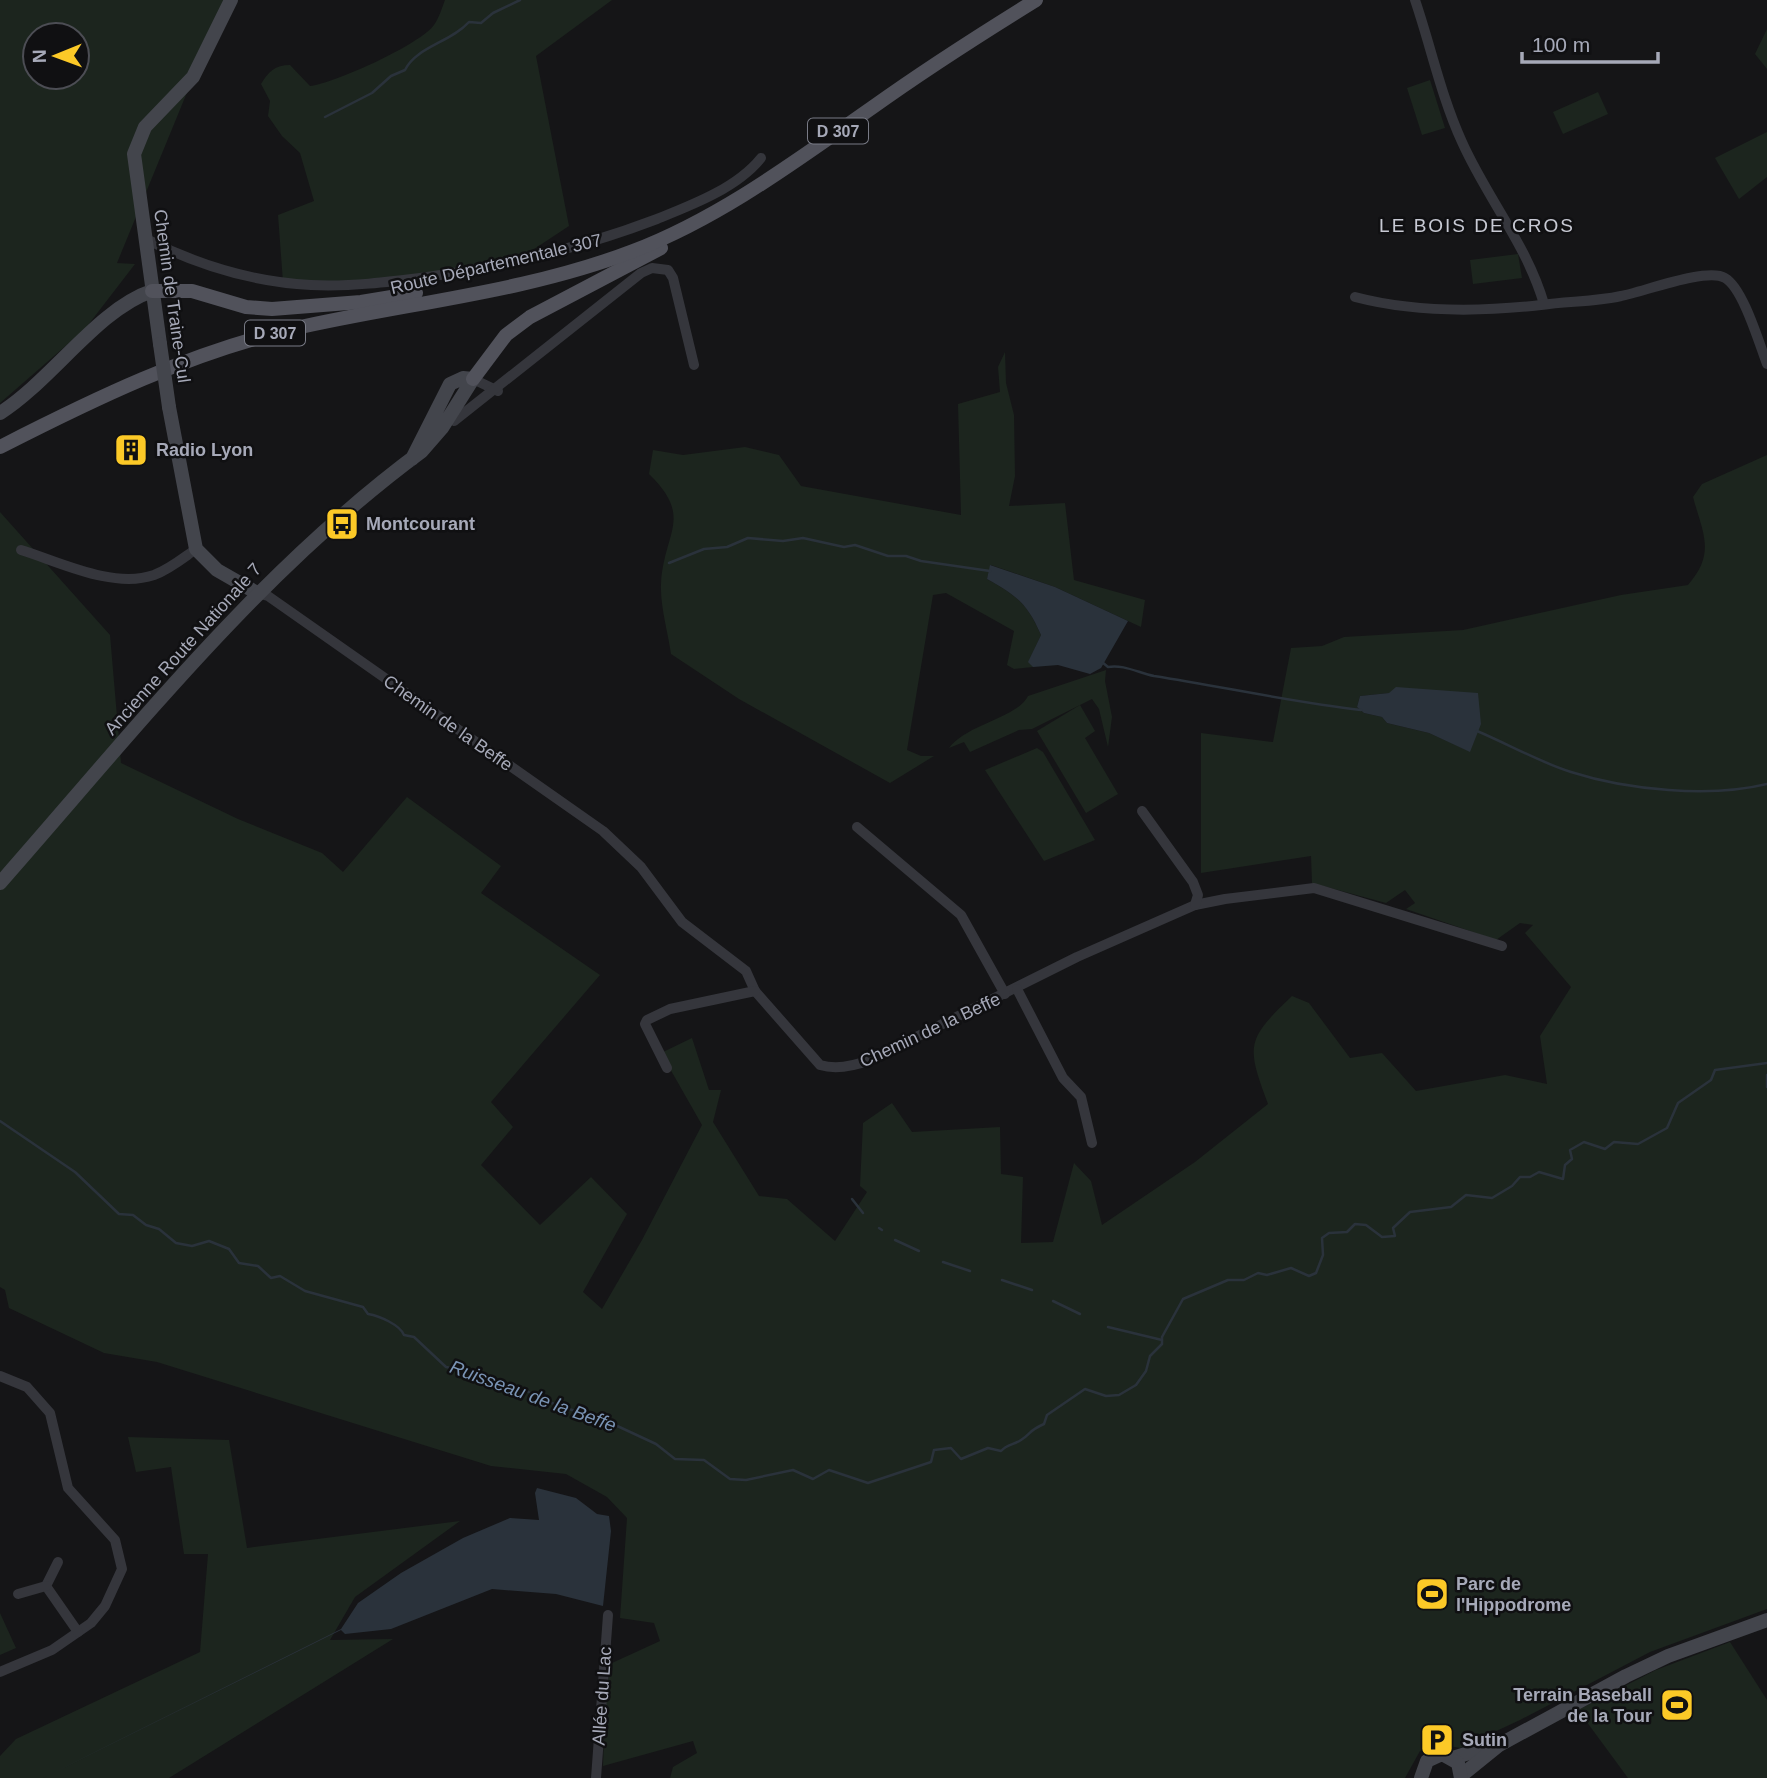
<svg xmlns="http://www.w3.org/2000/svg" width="1767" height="1778" viewBox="0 0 1767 1778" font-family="Arial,sans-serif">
<rect width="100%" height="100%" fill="#151517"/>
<!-- green -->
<g fill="#1c251e" fill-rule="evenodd">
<path d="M0,0H225L117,263L135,264L85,329L0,403ZM35,35H77V77H35Z"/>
<path d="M445,0H612L536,56L569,226L510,265L406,280L283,282L278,215L314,201L300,153L282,136L268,116L270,101L261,84C268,72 275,65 290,65L310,86C333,84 421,44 434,25C439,18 442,8 445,0Z"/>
<polygon points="1767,29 1767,69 1755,54"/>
<polygon points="1430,80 1445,128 1422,135 1407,88"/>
<polygon points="1598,92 1608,114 1563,134 1553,112"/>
<polygon points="1767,132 1767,177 1739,199 1715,158"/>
<polygon points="1518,254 1522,278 1473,284 1470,260"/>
<path d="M1005,352L1006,383L1014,415L1015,476L1009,506L1065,503L1074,580L1145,600L1141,627L1055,587L991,565L987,579C1017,596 1027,603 1041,635L1029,661L1033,667L1014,669L1007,665L1014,631L946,593L933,595L907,750L921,756H934L890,783L739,699L671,654C668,632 660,606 661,584C664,531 694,518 649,474L653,450L683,455L745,447L779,455L801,486L961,515L958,404L1000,392L998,367Z"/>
<path d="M1767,455V1609L1650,1652L1520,1720L1460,1748L1435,1743L1420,1751L1405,1778H670L673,1767L697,1753L693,1741L603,1766L606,1689L612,1663L660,1641L654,1623L620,1618L627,1518L607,1497L566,1474L491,1466L157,1362L104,1353L9,1308L5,1290L0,1287V512L110,635L121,763L238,819L322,853L343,872L407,797L501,866L481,893L600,975L491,1102L513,1127L481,1165L540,1225L591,1177L627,1214L583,1292L602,1309L642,1240L702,1125L661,1053L692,1038L709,1090H721L713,1122L759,1196L787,1199L835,1241L867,1192L860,1186L863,1123L892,1103L912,1132L1000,1127L1001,1174L1023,1177L1021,1243L1053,1242L1074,1163L1091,1181L1102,1225L1195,1162L1268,1104C1246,1045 1246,1040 1292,996L1309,1003L1350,1058L1382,1053L1416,1091L1505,1075L1547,1084L1540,1036L1571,987L1525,933L1533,925L1520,923L1496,940L1406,909L1415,903L1405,890L1386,903L1312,883L1311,856L1201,873V733L1273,742L1291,648L1322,646L1344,637L1463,630L1621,595L1688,585C1716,553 1703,534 1693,497L1702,484ZM1389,693L1469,751L1429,733L1387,723L1382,717L1364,713L1357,707L1360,696Z"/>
<path d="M1106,670L1105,681L1112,717L1108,747L1099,709L1092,699L1032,729L1019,730L970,752L964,742L949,748C967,724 1017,718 1028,696Z"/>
<polygon points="1080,705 1095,731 1085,738 1118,794 1086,813 1037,731"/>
<polygon points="1037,748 1043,752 1095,840 1044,861 985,770"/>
<polygon points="128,1437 229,1440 247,1548 460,1521 355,1597 330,1640 393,1639 169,1778 0,1778 0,1756 16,1739 200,1652 208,1554 184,1554 171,1467 136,1472"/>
<polygon points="0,1613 16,1648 0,1655"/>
<polygon points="1730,1642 1767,1700 1767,1778 1628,1778 1578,1710 1656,1670"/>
</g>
<!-- water -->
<g fill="#2a323b">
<path d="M990,565L1055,587L1128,621L1101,668L1090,674L1058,665L1033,667L1028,662L1041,635C1027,603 1017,596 987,579Z"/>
<polygon points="1396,687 1478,693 1481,724 1470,752 1429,733 1387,723 1382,717 1364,713 1357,707 1360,696 1389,693"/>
<polygon points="537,1488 576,1498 597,1514 609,1516 611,1531 603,1606 556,1594 492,1589 391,1629 345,1634 341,1630 43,1778 341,1629 358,1603 401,1573 463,1538 510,1518 539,1520 535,1493"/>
</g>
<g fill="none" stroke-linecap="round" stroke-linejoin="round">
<!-- stream -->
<g stroke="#2a323b" stroke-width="2.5">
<path d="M325,117L372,93L391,76L405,70C416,47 451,42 469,22L481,23L493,13L520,0"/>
<polyline points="669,563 704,549 727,547 748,538 783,541 803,538 844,547 855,545 888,556 906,556 921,561 990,571"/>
<path d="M1102,662L1108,667C1123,664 1139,673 1154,676C1224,687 1292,702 1361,710"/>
<path d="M1477,731C1508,744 1539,762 1571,772C1627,790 1710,798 1767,784"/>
<polyline points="1767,1075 1767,1087"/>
<path d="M0,1121L75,1172L119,1214L133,1215L146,1225L159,1229L176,1243L192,1246L209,1241L229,1249L239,1263L258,1266L271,1278L280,1276L305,1291L363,1307L368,1314C380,1316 400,1325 404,1335L414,1337L446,1367L472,1372L489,1382L524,1389L540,1399L613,1424L656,1444L675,1459L704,1460L730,1479L746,1480L793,1470L813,1479L829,1470L868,1483L931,1462L934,1450L951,1448L961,1459L988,1448L1001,1451C1007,1444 1014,1445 1021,1440C1032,1433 1028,1431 1044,1424L1047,1415L1085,1389L1106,1396L1119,1395L1136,1385L1146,1371L1150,1356L1162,1344V1337L1183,1299L1228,1280H1244L1258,1273L1267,1275L1291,1268L1309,1276L1316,1273L1323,1255L1322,1238L1329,1233L1347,1232L1355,1224L1366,1225L1382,1237L1395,1236L1393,1228L1410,1212L1451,1207L1466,1195L1492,1198L1512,1186L1520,1177H1530L1539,1172L1563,1179L1565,1165L1572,1159L1570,1150L1584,1142L1605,1149L1614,1142L1638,1144L1667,1128L1678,1103L1711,1080L1715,1070L1767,1063"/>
<polyline points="852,1199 863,1213"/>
<polyline points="879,1228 882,1230"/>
<polyline points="895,1240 919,1251"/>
<polyline points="943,1262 970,1271"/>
<polyline points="1002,1280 1032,1290"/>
<polyline points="1053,1301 1080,1314"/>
<polyline points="1108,1327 1162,1340"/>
</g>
<!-- street -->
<g stroke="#35363c" stroke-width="10">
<path d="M1415,0C1431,47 1441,96 1462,142C1487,198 1527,245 1544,304"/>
<path d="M144,238C197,265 251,282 311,285C349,287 389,282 427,277C507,266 581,248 657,219C692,205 737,188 761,158"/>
<path d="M1355,297C1416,313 1479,312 1541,305C1568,301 1594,302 1621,296C1643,292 1707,267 1725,278C1743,288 1759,343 1767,364"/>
<polyline points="473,379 498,391"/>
<polyline points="454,421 641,273 652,268 668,270 673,278 694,365"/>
<path d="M21,550C60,562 113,589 154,575C170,569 183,558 196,549"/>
<path d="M257,593L268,596L603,831L641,867L682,922L746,971L755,991L820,1065C837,1070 854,1066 870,1060L1077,957L1195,905L1225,899L1314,888L1502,946"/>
<polyline points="1142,811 1193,882 1198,895 1195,905"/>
<polyline points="857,827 961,915 1005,994"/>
<polyline points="1017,989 1063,1078 1081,1097 1092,1143"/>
<polyline points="667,1068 645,1024 647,1020 670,1009 755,991"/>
<polyline points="0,1376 27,1387 50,1413 68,1488 115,1540 122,1569 105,1606 91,1623 52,1650 0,1672"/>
<polyline points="58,1562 46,1586 78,1632"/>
<polyline points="18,1594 46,1586"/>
<polyline points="596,1778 608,1615"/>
</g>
<!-- secondary -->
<g stroke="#43454c" stroke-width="14">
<polyline points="160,344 134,154 145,127 193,77 231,0"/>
<polyline points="169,407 196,549 217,570 257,593"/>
<path d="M0,413C52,380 98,309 152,291"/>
<path d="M0,883C133,732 259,571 422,451L442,428L473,379L463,378L450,384L412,459"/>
<polyline points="1453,1758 1494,1745"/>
<polyline points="1462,1775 1499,1745 1626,1676 1668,1656 1767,1620"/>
<polyline points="1421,1778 1427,1761 1442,1754 1458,1763 1461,1778"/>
</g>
<!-- primary -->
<g stroke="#51525b" stroke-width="14">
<polyline points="152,291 192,291 246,307 272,309 361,302 416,293"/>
<polyline points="473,379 506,335 530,317 661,248"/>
<path d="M0,447C94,399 189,353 292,329C404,303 524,293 633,251C720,218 797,160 873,107C926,69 981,34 1036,0"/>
</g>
<!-- secondary-bridge -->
<polyline stroke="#43454c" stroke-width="14" points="160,344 169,407"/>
</g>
<!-- icons -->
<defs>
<symbol id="building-square" viewBox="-11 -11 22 22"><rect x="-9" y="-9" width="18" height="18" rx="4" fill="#fcc927" stroke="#101012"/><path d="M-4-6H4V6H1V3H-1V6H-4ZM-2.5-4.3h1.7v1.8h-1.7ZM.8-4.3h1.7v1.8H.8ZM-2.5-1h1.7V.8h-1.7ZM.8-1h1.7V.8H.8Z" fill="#111"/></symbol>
<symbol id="bus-square" viewBox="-11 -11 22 22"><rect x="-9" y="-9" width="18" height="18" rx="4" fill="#fcc927" stroke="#101012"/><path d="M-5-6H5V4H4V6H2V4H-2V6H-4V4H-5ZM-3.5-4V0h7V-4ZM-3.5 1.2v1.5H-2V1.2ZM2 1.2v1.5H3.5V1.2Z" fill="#111"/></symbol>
<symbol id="stadium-square" viewBox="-11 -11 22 22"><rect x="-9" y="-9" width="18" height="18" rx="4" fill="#fcc927" stroke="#101012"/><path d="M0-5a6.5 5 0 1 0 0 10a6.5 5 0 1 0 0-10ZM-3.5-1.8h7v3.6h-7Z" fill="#111"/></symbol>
<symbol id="parking-square" viewBox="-11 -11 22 22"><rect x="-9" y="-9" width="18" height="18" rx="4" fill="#fcc927" stroke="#101012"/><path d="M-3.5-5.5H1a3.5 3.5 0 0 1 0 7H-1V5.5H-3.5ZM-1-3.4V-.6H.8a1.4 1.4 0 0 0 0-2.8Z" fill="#111"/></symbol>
</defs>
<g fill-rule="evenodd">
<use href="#building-square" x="112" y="431" width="38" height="38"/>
<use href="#bus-square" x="323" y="505" width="38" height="38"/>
<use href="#stadium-square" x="1413" y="1575" width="38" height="38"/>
<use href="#stadium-square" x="1658" y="1686" width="38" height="38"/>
<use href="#parking-square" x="1418" y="1721" width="38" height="38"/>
</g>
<g text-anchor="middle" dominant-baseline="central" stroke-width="5" stroke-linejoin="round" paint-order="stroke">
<!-- shield labels -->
<g fill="#101012" stroke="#797b86" stroke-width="2">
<rect x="808" y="118.5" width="60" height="25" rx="5"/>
<rect x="245" y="320.5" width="60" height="25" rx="5"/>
</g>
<g font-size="16" font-weight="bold" fill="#a6a9b8">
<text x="838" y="131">D 307</text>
<text x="275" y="333">D 307</text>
</g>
<!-- street labels -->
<g font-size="18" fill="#a6a9b8" stroke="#101012">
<text transform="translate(496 264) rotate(-13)">Route Départementale 307</text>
<text transform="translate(172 296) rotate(82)">Chemin de Traine-Cul</text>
<text transform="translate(183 649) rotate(-48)">Ancienne Route Nationale 7</text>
<text transform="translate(448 723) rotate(35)">Chemin de la Beffe</text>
<text transform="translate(930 1030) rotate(-25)">Chemin de la Beffe</text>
<text transform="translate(602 1696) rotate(-86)">Allée du Lac</text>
</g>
<!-- poi labels -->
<g font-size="18" font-weight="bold" fill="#a6a9b8" stroke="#101012" text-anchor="start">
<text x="156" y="450">Radio Lyon</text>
<text x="366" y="524">Montcourant</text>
<text x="1456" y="1584">Parc de<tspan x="1456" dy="21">l'Hippodrome</tspan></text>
<text x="1652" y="1695" text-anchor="end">Terrain Baseball<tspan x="1652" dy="21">de la Tour</tspan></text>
<text x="1462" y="1740">Sutin</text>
</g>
<!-- neighbourhood labels -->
<g font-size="19" letter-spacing="2" fill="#c7c9d3" stroke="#101012">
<text x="1477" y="225">LE BOIS DE CROS</text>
</g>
<!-- water labels -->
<g font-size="19" font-style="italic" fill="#7a94b5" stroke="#101012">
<text transform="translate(533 1396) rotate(20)">Ruisseau de la Beffe</text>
</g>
</g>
<!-- north arrow -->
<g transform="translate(56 56) rotate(269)"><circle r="33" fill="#101012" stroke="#4c4d54" stroke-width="2"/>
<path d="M0-5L12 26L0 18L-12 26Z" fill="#fcc927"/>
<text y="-10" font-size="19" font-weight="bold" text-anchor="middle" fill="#a6a9b8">N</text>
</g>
<!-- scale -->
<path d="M1522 52v10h136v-10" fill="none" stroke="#a6a9b8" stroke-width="3.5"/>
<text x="1532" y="52" font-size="21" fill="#a6a9b8" stroke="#101012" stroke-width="5" paint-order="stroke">100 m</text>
</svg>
